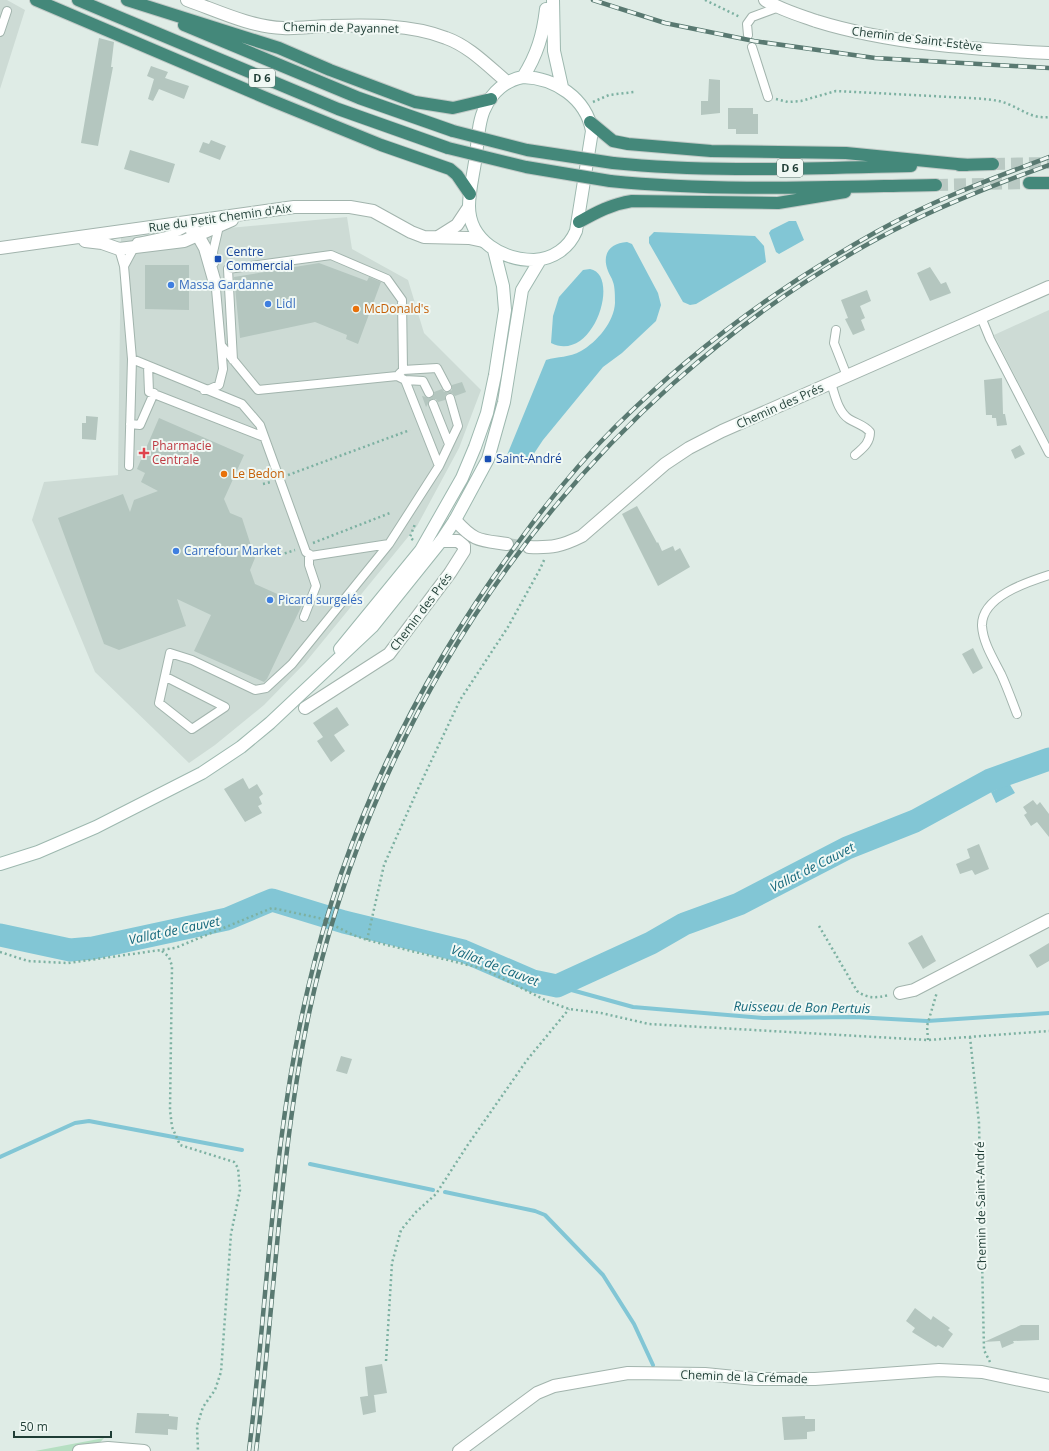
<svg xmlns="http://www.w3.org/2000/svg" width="1049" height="1451" font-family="'Open Sans',sans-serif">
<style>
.built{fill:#cddbd5}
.green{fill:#b6dfc2}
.water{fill:#82c6d5}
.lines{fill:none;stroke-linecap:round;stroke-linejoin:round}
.stream{stroke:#82c6d5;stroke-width:4}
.river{stroke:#82c6d5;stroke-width:23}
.building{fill:#b4c6bf}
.minor-tunnel{stroke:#b9c9c3;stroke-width:12;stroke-dasharray:12 6;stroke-linecap:butt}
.trunk-tunnel{stroke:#b9c9c3;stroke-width:12;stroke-dasharray:12 6;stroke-linecap:butt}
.service-casing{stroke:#a2b4ad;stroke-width:10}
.minor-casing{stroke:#a2b4ad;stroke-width:14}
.tertiary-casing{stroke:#a2b4ad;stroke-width:14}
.secondary-casing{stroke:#9db8af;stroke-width:14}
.trunk-casing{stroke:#c0c9c6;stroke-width:14}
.path{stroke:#7db1a2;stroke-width:2.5;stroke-dasharray:2 3;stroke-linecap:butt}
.service{stroke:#fff;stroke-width:8}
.minor{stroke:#fff;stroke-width:12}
.tertiary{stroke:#fff;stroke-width:12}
.secondary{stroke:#fff;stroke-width:12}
.trunk{stroke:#44887a;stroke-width:12}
.rail-casing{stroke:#597971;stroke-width:4.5}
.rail{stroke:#f0f8f4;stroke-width:3;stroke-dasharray:9;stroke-linecap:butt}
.trunk-bridge-casing{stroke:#c0c9c6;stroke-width:14;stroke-linecap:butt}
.trunk-bridge{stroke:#44887a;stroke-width:12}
.transit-dot{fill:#1a4fb4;stroke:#f0f8f4;stroke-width:1.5}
.shop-dot{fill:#3f7fe0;stroke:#f0f8f4;stroke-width:1.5}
.food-dot{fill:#e8710a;stroke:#f0f8f4;stroke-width:1.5}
.health-dot{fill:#e0444e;stroke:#f0f8f4;stroke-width:1.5}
.labels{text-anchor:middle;stroke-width:4;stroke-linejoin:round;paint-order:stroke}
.shield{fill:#f0f8f4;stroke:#5e756e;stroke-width:1}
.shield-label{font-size:11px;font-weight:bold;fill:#1f3d35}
.street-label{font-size:12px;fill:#1f3d35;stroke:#f0f8f4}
.transit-label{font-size:12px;fill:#164399;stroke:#f0f8f4;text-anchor:start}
.shop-label{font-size:12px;fill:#366cbe;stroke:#f0f8f4;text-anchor:start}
.food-label{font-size:12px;fill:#c56008;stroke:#f0f8f4;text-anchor:start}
.health-label{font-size:12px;fill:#be3a42;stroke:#f0f8f4;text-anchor:start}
.water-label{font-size:13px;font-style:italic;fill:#15687c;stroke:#f0f8f4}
</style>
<rect width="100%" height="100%" fill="#dfece6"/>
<!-- built -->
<path class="built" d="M 0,0 L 7,0 L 25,10 L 0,89 Z
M 347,217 L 352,249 L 408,280 L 424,333 L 481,390 L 459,448 L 417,526 L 305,663 L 264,705 L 215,745 L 189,763 L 95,672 L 32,520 L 44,482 L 118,475 L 121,238 Z
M 1049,310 L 1049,442 L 994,335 Z"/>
<!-- green -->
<path class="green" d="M 104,1438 L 92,1451 L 35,1451 Z"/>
<!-- water -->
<path class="water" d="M 789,221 L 796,221 L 804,240 L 779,254 L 776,252 L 769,233 L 771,230 Z
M 654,232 L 755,236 L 764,246 L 766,262 L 696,304 L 690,305 L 683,302 L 649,243 L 649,237 Z
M 627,242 L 632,244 L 658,293 L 661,305 L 656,321 L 622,353 L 603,367 L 543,440 L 533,455 L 529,458 L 523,457 L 518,462 L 506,463 L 505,460 L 546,360 C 558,356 569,358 581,351 C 597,342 614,322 615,303 C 615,297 615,287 613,282 C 612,278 609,274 608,271 C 601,253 611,243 627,242 Z
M 590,269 C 621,274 594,364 551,343 L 553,316 L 559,297 L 583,270 Z
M 1009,783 L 1015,793 L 996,803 L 991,792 Z"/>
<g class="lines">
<!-- stream -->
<path class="stream" d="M 557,986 L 633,1007 L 763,1018 L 855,1017 L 927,1021 L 1049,1013
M 0,1157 L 75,1123 L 89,1121 L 242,1150
M 310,1164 L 433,1190
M 445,1192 L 535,1211 L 545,1215 L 603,1275 L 634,1324 L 653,1365"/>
<!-- river -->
<path class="river" d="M 0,935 L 70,950 L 93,948 L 227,919 L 272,900 L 344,922 L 463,951 L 533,981 L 557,986 L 651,943 L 684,924 L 739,904 L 847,848 L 915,821 L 990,780 L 1049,759"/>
</g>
<!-- building -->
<path class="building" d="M 99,38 L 114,42 L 111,67 L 113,67 L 98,146 L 81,143 Z
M 151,66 L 168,72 L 165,78 L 189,86 L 184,99 L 159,89 L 153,101 L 148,99 L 154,79 L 147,76 Z
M 709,79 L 720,80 L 720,113 L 701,115 L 701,101 L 708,101 Z
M 728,108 L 753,108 L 753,114 L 758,114 L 758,134 L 736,134 L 736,129 L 728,129 Z
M 211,140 L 226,146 L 220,160 L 199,152 L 203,142 L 209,144 Z
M 130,150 L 175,164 L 169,183 L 124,169 Z
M 319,263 L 367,281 L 369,277 L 381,282 L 358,344 L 346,339 L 347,335 L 315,322 L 240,338 L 234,277 Z
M 145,265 L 189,265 L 189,310 L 145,309 Z
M 930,267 L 941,284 L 946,282 L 951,293 L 930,301 L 917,273 Z
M 867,290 L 871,301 L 860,306 L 865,318 L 861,320 L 865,330 L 853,335 L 845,319 L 848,318 L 841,300 Z
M 1002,378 L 1003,414 L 1005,414 L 1007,425 L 997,426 L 996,418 L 992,418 L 992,415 L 986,415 L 984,380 Z
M 462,382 L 466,392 L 455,396 L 452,393 L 448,393 L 445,396 L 445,400 L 438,402 L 436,399 L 431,399 L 426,407 L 422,396 L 431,398 L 434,392 L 442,389 L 444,392 L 449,392 L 452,390 L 452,385 Z
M 86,416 L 98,417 L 96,440 L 82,439 L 82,423 L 86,423 Z
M 159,418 L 244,455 L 224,499 L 230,513 L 242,518 L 255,558 L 250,570 L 255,584 L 302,605 L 267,679 L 264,682 L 194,651 L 211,615 L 177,599 L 186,626 L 119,650 L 104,644 L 58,518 L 123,494 L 130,512 L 134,500 L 158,491 L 141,482 L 145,473 L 137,469 Z
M 1020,445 L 1025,454 L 1015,459 L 1011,450 Z
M 637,506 L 657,543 L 658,542 L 662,551 L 673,546 L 675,551 L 680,548 L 690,567 L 658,586 L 622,514 Z
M 973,648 L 983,668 L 973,674 L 962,654 Z
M 337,707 L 349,725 L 334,735 L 345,751 L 331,762 L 317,741 L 323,737 L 313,723 Z
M 243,778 L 249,789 L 257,784 L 263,794 L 259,797 L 262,804 L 258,806 L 262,813 L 245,822 L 224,789 Z
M 1033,800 L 1037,805 L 1040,802 L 1049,814 L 1049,837 L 1037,822 L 1031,826 L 1024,815 L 1027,813 L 1023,807 Z
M 979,844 L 989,869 L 975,875 L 972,870 L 960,874 L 956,864 L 970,858 L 967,849 Z
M 922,935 L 936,961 L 923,969 L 908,943 Z
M 1049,943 L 1049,961 L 1037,968 L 1029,955 Z
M 341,1056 L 352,1059 L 347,1074 L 336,1071 Z
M 915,1308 L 931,1320 L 933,1316 L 950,1328 L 948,1330 L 953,1334 L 943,1348 L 938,1345 L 936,1347 L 912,1332 L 915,1328 L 906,1321 Z
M 1021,1325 L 1039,1325 L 1039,1340 L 1013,1341 L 1014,1343 L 1002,1348 L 1000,1341 L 984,1342 Z
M 382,1364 L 387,1393 L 368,1396 L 365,1367 Z
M 374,1395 L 376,1412 L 363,1415 L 360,1397 Z
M 137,1413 L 169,1414 L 169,1416 L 178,1417 L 177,1430 L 168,1429 L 168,1435 L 135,1433 Z
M 805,1416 L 805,1419 L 815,1419 L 815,1431 L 807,1432 L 807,1439 L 784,1440 L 782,1417 Z"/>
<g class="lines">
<!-- minor-tunnel -->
<path class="minor-tunnel" d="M 507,544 L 529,547"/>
<!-- trunk-tunnel -->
<path class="trunk-tunnel" d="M 993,164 L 1049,163
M 936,185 L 1029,183"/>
<defs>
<path id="service" d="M 0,32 L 7,11
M 748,35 L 747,24 L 752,17 L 779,7
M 752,47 L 768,97
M 119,249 L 124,266 L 132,359 L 242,404 L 260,425 L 306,552 L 311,556 L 389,544 L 439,466 L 405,380 L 397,376 L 258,390 L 221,345 L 215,278
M 214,263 L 213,252 L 219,226
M 124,266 L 137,242 C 157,238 179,236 194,221
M 981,317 L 990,339 L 1049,453
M 836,330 L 834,343 L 847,376
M 233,360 L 228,269 L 331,255 L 387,279 L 402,300 L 403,370
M 148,366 L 149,392 L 264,437
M 399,374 L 403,370 L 437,368 L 447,387
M 405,380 L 423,381 L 429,393
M 831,383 C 835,395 838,412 849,419 C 857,424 864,425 870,432 C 870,443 863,448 855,455
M 204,390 L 210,389 L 219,385 L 223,369 L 221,345
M 433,404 L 449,444
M 130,424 L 140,425 L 154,393
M 129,466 L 132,359
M 439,466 L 458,426 L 450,398
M 304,617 L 316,586 L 309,565 L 309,554
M 166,677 L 225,707 L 192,729 L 159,703 L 170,653 L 192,660 L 255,690 L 266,688 L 292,664 L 389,544
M 1017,714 C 1012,701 1007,687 1001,674 C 994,660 983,643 982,626 C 981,597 1027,582 1049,575"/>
<path id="minor" d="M 765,0 C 781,10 799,15 816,21 C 890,44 972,49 1049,53
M 192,231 L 196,232 L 205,248 L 215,283
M 438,237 L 457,225 L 469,207
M 85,241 L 102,243 L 119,249 L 184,241 L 232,220
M 0,248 L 294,207 L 350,207 L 373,211 L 411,232 L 424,237 L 469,238 L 483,241
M 455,520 C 475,542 479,540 507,544
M 529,547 C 552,548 562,546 582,536 L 665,464 L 689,448 L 722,431 L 1049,287
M 305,708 L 389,654 L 450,573 L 464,551 L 464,546 L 458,541 L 441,541
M 900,993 L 914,990 L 1049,920
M 79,1451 L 108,1448 L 144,1451
M 459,1451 L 537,1393 L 554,1386 L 628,1373 L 705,1374 L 755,1379 L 815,1379 L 939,1370 L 982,1372 L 1049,1386"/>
<path id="tertiary" d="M 187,0 C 218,11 251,27 283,28 C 299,29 315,26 331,26 C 368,25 411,24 446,38 C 469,46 488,66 507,82"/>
<path id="secondary" d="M 553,0 L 554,51 L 562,87
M 523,77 C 555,78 586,98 592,131 L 576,231 C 569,248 553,259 534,260 C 503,260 469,241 469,206 C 469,190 474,172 476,155 C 478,141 478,121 485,108 C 492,92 506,80 523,77 Z
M 523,77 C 537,55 543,35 546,9
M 340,649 L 421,550 L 462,478 L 475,447 L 487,413 L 495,375 L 505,310 L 503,286 L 494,250
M 0,864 L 38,852 L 96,827 L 202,773 L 241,747 L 270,723 L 372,627 L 441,541 L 455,520 L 488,459 L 504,402 L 522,290 L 540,260"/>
<path id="trunk" d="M 36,0 L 273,101 L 381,145 L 450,169 L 457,175 L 470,194
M 78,0 L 338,109 L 448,148
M 127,0 L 279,48 L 330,70 L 415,102 L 453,108 L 491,99
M 184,25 L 359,98 L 453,131
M 590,122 L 613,141 L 628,144 L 711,151 L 846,153 L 967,165
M 613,163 C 712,173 811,168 911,166
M 959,165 L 993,164
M 610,181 C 718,192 827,187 936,185
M 1029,183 L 1049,183
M 579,222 C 597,212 612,204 632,201 L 778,203 L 845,192"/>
</defs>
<!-- service casing -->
<use href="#service" class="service-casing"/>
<!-- minor casing -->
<use href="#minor" class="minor-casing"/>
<!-- tertiary casing -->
<use href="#tertiary" class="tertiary-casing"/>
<!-- secondary casing -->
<use href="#secondary" class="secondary-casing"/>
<!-- trunk casing -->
<use href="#trunk" class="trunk-casing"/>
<!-- path -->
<path class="path" d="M 705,0 L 740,17
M 776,99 L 788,102 L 801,101 L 836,91 L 970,98 C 983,99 996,99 1008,104 C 1023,110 1032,119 1049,117
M 593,102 L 609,95 L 634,92
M 288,475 L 410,430
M 263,484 L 271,482
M 413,540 L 410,537 L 415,524
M 313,543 L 390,513
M 280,555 L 295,550
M 819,926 L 857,991 C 868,999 876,998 889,995
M 367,940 L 384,865 L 418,789 L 460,700 L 508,627 L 540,569 L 545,558
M 162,951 L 169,957 L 172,966 L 170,1110 L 172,1127 L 180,1145 L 234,1162 L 238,1168 L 240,1190 L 231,1234 L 221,1372 L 215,1390 L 203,1407 L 197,1426 L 198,1451
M 0,952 L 28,961 L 68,963 L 175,948 L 272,908 L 319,918 L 353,935 L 367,940 L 484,969 L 547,1001 L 569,1009 L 601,1013 L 649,1024 L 928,1040 L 1049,1031
M 970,1037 L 979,1123 L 984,1350 L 990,1362
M 928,1040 L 927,1026 L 937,992
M 386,1361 L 392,1263 L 401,1230 L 416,1212 L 436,1194 L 467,1146 L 527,1060 L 569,1009"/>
<!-- service -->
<use href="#service" class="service"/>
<!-- minor -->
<use href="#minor" class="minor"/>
<!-- tertiary -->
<use href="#tertiary" class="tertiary"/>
<!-- secondary -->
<use href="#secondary" class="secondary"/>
<!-- trunk -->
<use href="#trunk" class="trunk"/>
<defs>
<path id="rail" d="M 593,0 L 665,23 L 754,41 L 875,58 L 1049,68
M 249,1451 C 268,1297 272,1140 308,988 C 346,825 420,674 520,540 C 549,500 580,462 615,427 C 692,350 781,285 876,232 C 931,201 991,179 1049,157
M 256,1451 C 274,1310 279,1162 307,1023 C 374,696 583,400 877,239 C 932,209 990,186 1049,165"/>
</defs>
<!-- rail casing -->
<use href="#rail" class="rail-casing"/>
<!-- rail -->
<use href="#rail" class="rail"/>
<defs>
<path id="trunk-bridge" d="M 453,131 L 527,150 L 613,163
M 448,148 L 526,167 L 610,181"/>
</defs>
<!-- trunk-bridge casing -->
<use href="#trunk-bridge" class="trunk-bridge-casing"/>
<!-- trunk-bridge -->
<use href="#trunk-bridge" class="trunk-bridge"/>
</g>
<!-- markers -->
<g class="transit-dot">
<rect x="214" y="255" width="8" height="8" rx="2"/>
<rect x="484" y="455" width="8" height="8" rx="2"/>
</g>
<g class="shop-dot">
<circle cx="171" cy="285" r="4"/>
<circle cx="268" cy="304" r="4"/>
<circle cx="176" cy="551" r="4"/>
<circle cx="270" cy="600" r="4"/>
</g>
<g class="food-dot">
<circle cx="356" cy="309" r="4"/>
<circle cx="224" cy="474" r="4"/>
</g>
<path class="health-dot" d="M142 447h4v4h4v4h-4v4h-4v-4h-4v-4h4z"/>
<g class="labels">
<!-- shield labels -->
<g class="shield">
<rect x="249" y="69" width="26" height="18" rx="3"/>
<rect x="777" y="159" width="26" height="18" rx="3"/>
</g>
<g class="shield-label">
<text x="262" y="82">D 6</text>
<text x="790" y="172">D 6</text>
</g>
<!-- street labels -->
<g class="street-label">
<text transform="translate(341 28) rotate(1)" y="4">Chemin de Payannet</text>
<text transform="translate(917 39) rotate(7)" y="4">Chemin de Saint-Estève</text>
<text transform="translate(220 218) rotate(-8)" y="4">Rue du Petit Chemin d'Aix</text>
<text transform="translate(780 406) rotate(-24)" y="4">Chemin des Prés</text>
<text transform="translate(421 612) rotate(-53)" y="4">Chemin des Prés</text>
<text transform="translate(981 1206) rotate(-91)" y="4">Chemin de Saint-André</text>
<text transform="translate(744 1377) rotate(2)" y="4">Chemin de la Crémade</text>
</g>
<!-- transit labels -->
<g class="transit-label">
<text x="226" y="256">Centre<tspan x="226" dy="14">Commercial</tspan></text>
<text x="496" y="463">Saint-André</text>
</g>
<!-- shop labels -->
<g class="shop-label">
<text x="179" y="289">Massa Gardanne</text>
<text x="276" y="308">Lidl</text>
<text x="184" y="555">Carrefour Market</text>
<text x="278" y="604">Picard surgelés</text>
</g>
<!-- food labels -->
<g class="food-label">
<text x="364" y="313">McDonald's</text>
<text x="232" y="478">Le Bedon</text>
</g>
<!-- health labels -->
<g class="health-label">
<text x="152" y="450">Pharmacie<tspan x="152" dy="14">Centrale</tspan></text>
</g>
<!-- water labels -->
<g class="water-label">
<text transform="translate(812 867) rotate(-27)" y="5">Vallat de Cauvet</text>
<text transform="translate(174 930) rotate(-12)" y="5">Vallat de Cauvet</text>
<text transform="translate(495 965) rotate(21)" y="5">Vallat de Cauvet</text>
<text transform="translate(802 1007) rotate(1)" y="5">Ruisseau de Bon Pertuis</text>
</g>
</g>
<!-- scale -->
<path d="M14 1431v6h97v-6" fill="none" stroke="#1f3d35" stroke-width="2"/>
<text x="20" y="1431" font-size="12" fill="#1f3d35" stroke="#f0f8f4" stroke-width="3" paint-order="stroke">50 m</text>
</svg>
